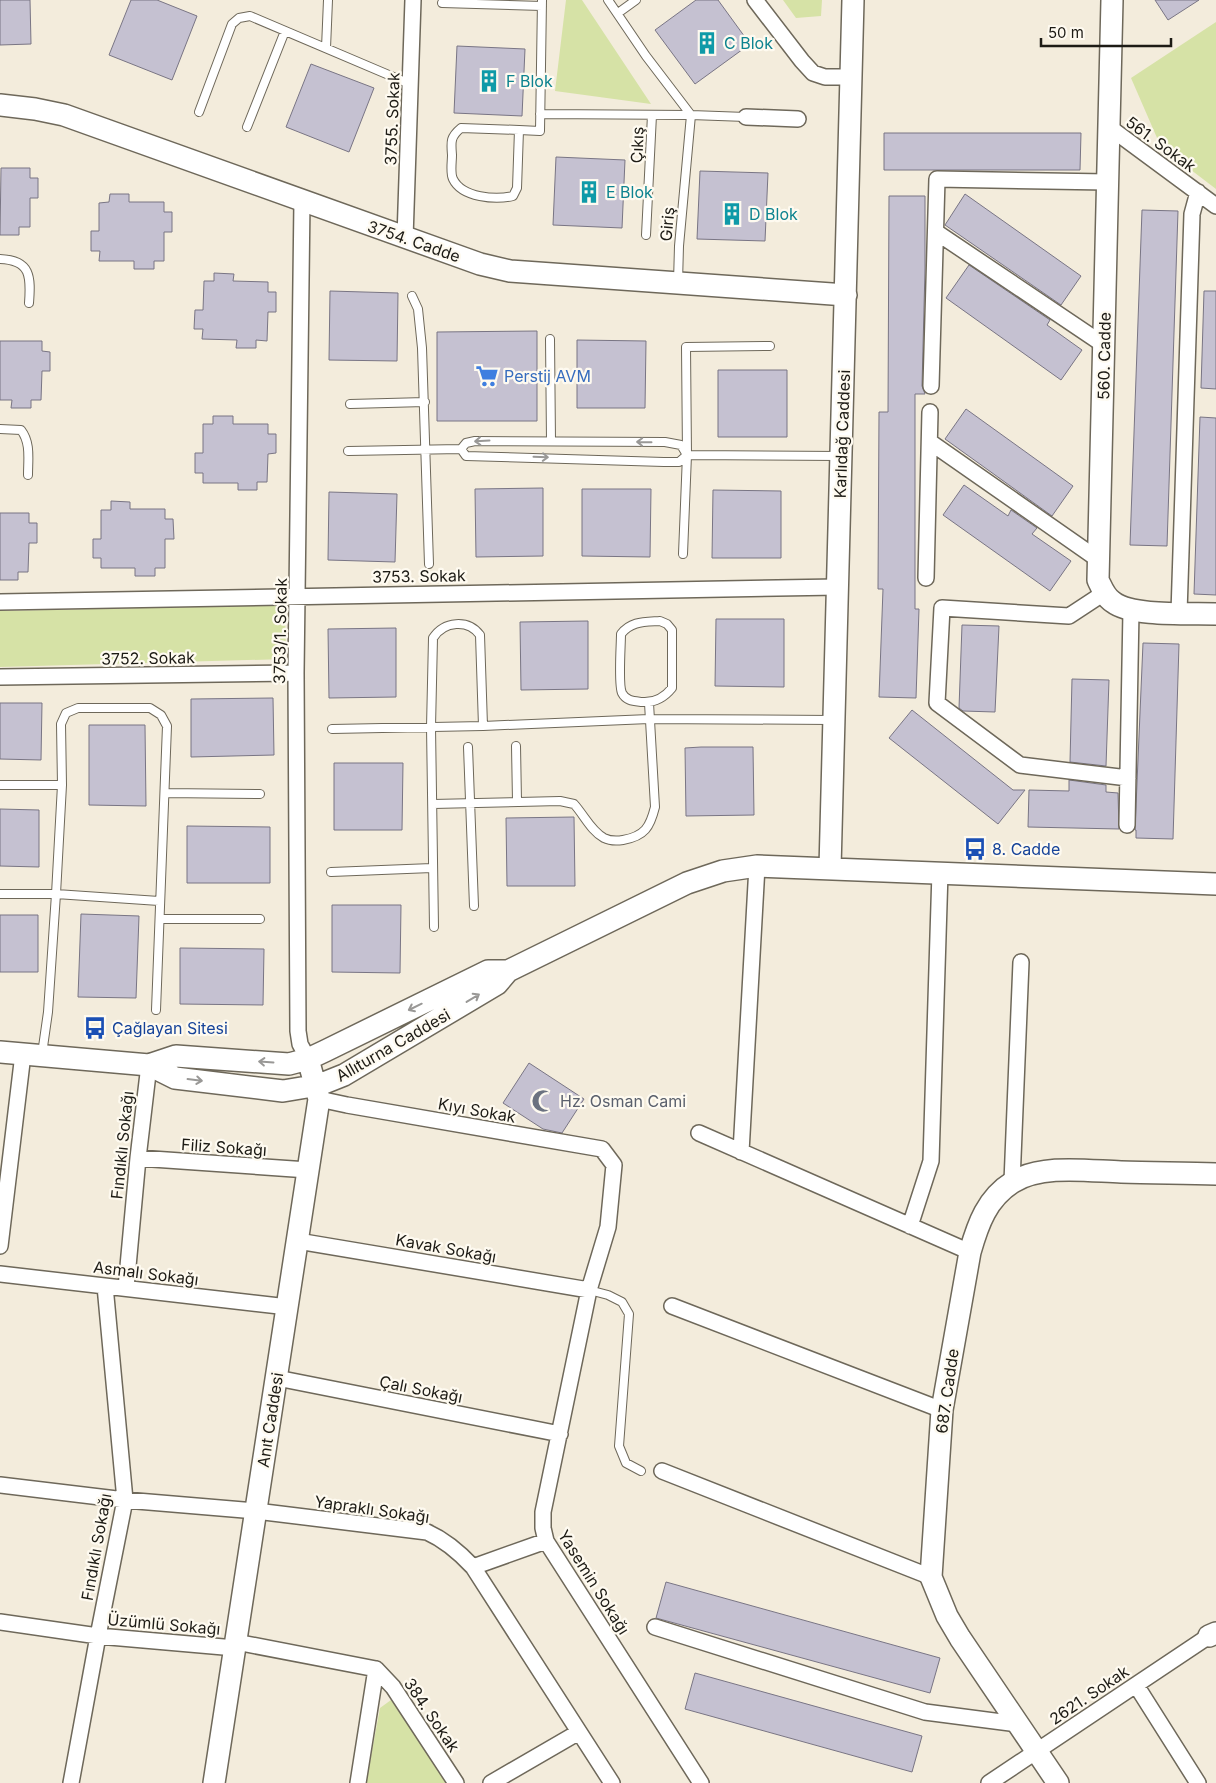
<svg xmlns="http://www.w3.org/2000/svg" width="1216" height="1783" font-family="Inter,sans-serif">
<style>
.green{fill:#d6e2a6}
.building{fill:#c5c1d1;stroke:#797584}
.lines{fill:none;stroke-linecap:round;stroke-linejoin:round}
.lane-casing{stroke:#6e685a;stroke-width:10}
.street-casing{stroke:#6e685a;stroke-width:18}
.secondary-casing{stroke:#6e685a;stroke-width:24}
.lane{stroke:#fff;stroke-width:8}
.street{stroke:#fff;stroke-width:15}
.secondary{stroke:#fff;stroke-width:21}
.oneway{stroke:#999896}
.labels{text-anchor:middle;stroke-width:4.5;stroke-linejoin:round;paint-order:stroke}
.culture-label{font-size:16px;fill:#0d838f;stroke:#fefaf0;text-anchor:start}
.street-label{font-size:16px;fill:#1d1b15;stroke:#fefaf0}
.shop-label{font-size:16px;fill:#366cbe;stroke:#fefaf0;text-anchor:start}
.transit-label{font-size:16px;fill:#164399;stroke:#fefaf0;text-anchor:start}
.worship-label{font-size:16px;fill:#5b616d;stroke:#fefaf0;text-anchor:start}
</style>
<rect width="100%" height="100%" fill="#f3ecdc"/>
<!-- green -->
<path class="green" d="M 566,0 L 582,0 L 651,104 L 555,91 Z
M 783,0 L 822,0 L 821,16 L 796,18 Z
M 1216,22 L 1216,189 L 1161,147 L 1131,78 Z
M 285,605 L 286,659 L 0,667 L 0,611 Z
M 391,1700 L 447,1783 L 366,1783 L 380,1708 Z"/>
<!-- building -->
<path class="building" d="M 0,0 L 30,0 L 31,44 L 0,45 Z
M 131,0 L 157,0 L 197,16 L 172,80 L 109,55 Z
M 696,0 L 718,0 L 750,44 L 695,84 L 655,30 Z
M 1155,0 L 1199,0 L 1168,20 Z
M 457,46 L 525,49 L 522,116 L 454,113 Z
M 311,64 L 374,88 L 349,152 L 286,127 Z
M 884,133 L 1081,133 L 1080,170 L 884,170 Z
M 556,157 L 625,160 L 622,228 L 553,225 Z
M 1,168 L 30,168 L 30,178 L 38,178 L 38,198 L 30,198 L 30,227 L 19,227 L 19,235 L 0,235 Z
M 700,171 L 768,173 L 765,241 L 697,239 Z
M 110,194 L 129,194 L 129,202 L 164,202 L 164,212 L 172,212 L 172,232 L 164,232 L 164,261 L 154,261 L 154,269 L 134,269 L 134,261 L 99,261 L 100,251 L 91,251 L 91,231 L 99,231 L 99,203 L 109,202 Z
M 965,194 L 1081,276 L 1061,305 L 945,225 Z
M 889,196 L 925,196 L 925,269 L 922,386 L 925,394 L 915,394 L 915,609 L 919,609 L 916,698 L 879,697 L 883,589 L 878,589 L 879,412 L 888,412 Z
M 1142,210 L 1178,211 L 1167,546 L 1130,545 Z
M 969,265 L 1050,320 L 1047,325 L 1082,350 L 1061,380 L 946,298 Z
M 214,273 L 234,274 L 233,281 L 268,282 L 268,292 L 276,292 L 276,312 L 268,312 L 267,341 L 256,340 L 256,348 L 236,348 L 237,340 L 202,339 L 203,329 L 194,329 L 195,310 L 203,310 L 204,281 L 214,281 Z
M 330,291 L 398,293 L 397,361 L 329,360 Z
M 1204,291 L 1216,291 L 1216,389 L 1201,388 Z
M 537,331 L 537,421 L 437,421 L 437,332 Z
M 577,340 L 646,341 L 645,408 L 577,408 Z
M 0,341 L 42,341 L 42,351 L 50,352 L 50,371 L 42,371 L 41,400 L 31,400 L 31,408 L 11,408 L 12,400 L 0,400 Z
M 718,370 L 787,370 L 787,437 L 718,437 Z
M 966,409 L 1073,486 L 1052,516 L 945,439 Z
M 213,416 L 233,416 L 233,424 L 268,424 L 268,434 L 276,434 L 276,453 L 268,454 L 267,482 L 257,482 L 257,490 L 238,490 L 238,483 L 203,483 L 203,473 L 195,473 L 195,453 L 203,453 L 203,424 L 213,424 Z
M 1200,417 L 1216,418 L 1216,595 L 1194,594 Z
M 964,485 L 1008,516 L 1011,510 L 1037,528 L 1032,534 L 1071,561 L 1050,591 L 943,515 Z
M 543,488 L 543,556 L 476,557 L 475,489 Z
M 582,489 L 651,489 L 650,557 L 582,556 Z
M 713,490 L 781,491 L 781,558 L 712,558 Z
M 329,492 L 397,494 L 395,562 L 328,560 Z
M 111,501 L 130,502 L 130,509 L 165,509 L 165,519 L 173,519 L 174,539 L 165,539 L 165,568 L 155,568 L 155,576 L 135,576 L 135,568 L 101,568 L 101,558 L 93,558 L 93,539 L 101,539 L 101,510 L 111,510 Z
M 0,513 L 29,513 L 29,523 L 37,523 L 37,543 L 29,543 L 28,572 L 18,572 L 18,580 L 0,580 Z
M 716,619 L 784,619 L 784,687 L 715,686 Z
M 588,621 L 588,689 L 521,690 L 520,622 Z
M 962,625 L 999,626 L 995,712 L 963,711 L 959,708 Z
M 396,628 L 396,697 L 329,698 L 328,629 Z
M 1143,643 L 1179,644 L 1173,839 L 1136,838 L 1136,830 L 1135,830 Z
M 1072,679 L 1109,680 L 1106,766 L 1070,762 Z
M 273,698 L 274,755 L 191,757 L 191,699 Z
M 0,703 L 42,703 L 41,760 L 0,759 Z
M 912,710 L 1013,790 L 1025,790 L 998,824 L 889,738 Z
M 89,725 L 145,725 L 146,806 L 89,805 Z
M 701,747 L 753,747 L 754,815 L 686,816 L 685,748 Z
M 334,763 L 403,763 L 402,830 L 334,830 Z
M 1069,780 L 1106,785 L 1106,792 L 1118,793 L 1119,829 L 1028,827 L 1029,790 L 1069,791 Z
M 0,809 L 39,810 L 39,867 L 0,866 Z
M 574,817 L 575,886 L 507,886 L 506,818 Z
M 187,826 L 270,827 L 270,883 L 187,883 Z
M 332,905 L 401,905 L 400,973 L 332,972 Z
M 81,914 L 139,916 L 136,998 L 78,997 Z
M 0,915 L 38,915 L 38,972 L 0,972 Z
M 180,948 L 264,949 L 263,1005 L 180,1004 Z
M 529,1063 L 584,1099 L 562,1133 L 543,1129 L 503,1103 Z
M 666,1582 L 940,1658 L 930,1693 L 656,1618 Z
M 695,1673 L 922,1736 L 912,1772 L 685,1709 Z"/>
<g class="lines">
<defs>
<path id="lane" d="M 608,0 L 646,56 L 691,115 L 746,117
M 442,3 L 542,6
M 618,13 L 636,0
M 326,48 L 328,0
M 199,112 L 232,24 L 239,18 L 250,16 L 410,84
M 540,114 L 691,115 L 679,246 L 678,282
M 247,127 L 285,31
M 519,130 L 461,128 C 450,137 451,142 452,155 C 452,162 450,173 453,179 C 462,198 496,200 513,196 L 517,188 L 519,130 L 540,131 L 542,0
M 646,235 L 652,115
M 0,259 C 31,260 31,277 29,303
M 412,296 L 418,309 L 422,348 L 429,564
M 550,339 L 551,441
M 350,404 L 425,402
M 0,429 L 21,430 C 31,443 28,459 28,475
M 461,449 L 466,456 L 664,462 L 679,462 L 687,455 L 840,456
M 348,451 L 461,449 L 466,443 L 475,441 L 665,442 L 681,445 L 687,455
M 683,554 L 687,455 L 686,347 L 770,346
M 660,621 L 667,624 L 672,630 L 672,688 C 664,698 655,703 642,702 C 634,701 626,701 622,693 C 618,685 621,645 621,634 C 631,621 644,622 660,621 Z
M 332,729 L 483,726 L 649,719 L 833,720
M 516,746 L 517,801
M 468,747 L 474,906
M 0,785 L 62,785
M 165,793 L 260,794
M 433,804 L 560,801 L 574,804 C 584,815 591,831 604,838 C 610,841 617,841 623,840 C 645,836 650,827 655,807 L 649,703
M 331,872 L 432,868
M 0,894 L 56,894 L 159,901
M 160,919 L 260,919
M 434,927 L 431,727 L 433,638 C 444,621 468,619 480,635 L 483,726
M 42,1054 L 48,1012 L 56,894 L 62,785 L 61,724 L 66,713 L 78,708 L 150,708 L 161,715 L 167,726 L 156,1010
M 589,1290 L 608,1295 L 622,1302 L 629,1314 L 619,1446 L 626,1463 L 641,1471"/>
<path id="street" d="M 755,0 L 802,61 L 813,73 L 825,77 L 852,77
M 746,117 L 798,119
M 1109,127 L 1216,206
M 302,201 L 296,673 L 298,1031 L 300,1044 L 308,1059
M 936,232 L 1104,345
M 405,238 L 413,0
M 931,386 L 937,179 L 1107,182
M 930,442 L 1099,560
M 926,578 L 930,412
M 1104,593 L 1069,616 L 942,608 L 937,703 L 1020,765 L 1128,778
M 0,602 L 838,587
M 1179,613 L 1192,214 L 1198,192
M 0,677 L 296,673
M 1127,825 L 1131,611
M 319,1099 L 347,1105 L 602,1149 L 614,1165 L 608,1227 L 589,1290 L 543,1512 L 543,1528 L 546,1541 L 701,1783
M 699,1133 L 970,1252
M 741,1152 L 757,866
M 138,1158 L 308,1170
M 1012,1182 L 1021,962
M 910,1226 L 931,1161 L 940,872
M 298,1241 L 589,1290
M 0,1246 L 23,1054
M 0,1274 L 288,1307
M 126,1288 L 138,1158 L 149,1065
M 672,1306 L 942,1410
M 277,1378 L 560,1434
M 662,1471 L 931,1577
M 0,1485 L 125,1500 L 256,1511 L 427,1532 C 445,1540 459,1552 473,1567 L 612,1783
M 473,1567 L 546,1541
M 0,1622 L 98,1636 L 235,1648
M 655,1627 L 925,1712 L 1018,1724
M 236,1642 L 376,1669
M 376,1669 L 393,1687 L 456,1783
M 1136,1685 L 1198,1783
M 71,1783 L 98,1636 L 125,1500 L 105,1286
M 358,1783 L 376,1669
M 491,1783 L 579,1732
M 989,1783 L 1209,1636"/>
<path id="secondary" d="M 1112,0 L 1098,580 C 1102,588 1105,597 1113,602 C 1132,617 1190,613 1216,614
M 0,105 L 35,109 L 64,115 L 480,264 L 510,271 L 846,295
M 830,868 L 853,0
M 0,1052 L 149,1065 L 175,1078 L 283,1091 L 319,1085 L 344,1075 L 497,984 L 508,971 L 687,883 L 723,871 L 757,866 L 1216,884
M 149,1065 L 176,1056 L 289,1064 L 308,1059 L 325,1051 L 488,971 L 508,971
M 1209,1636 L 1216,1633
M 214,1783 L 319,1099 L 308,1059
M 1058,1783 L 960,1638 L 947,1616 L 931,1577 L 942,1410 L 970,1252 C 978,1224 987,1198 1013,1182 C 1042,1164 1088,1171 1121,1172 C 1153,1173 1184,1173 1216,1174"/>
</defs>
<!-- lane casing -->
<use href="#lane" class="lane-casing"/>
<!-- street casing -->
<use href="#street" class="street-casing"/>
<!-- secondary casing -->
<use href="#secondary" class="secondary-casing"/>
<!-- lane -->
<use href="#lane" class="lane"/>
<!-- street -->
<use href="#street" class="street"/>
<!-- secondary -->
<use href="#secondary" class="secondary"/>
</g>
<!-- one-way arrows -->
<defs><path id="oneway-shaft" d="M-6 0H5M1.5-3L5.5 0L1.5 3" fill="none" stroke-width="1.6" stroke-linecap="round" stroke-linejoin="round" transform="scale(1.25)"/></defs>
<g class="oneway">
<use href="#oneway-shaft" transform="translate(482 441) rotate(177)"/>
<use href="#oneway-shaft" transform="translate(644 442) rotate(-179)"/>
<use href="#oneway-shaft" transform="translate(541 457) rotate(2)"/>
<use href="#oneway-shaft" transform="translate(473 998) rotate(-31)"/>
<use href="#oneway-shaft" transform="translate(415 1007) rotate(154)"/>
<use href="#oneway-shaft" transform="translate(266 1062) rotate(-176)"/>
<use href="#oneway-shaft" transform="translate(195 1080) rotate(7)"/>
</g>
<!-- icons -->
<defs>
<symbol id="building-bare" viewBox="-9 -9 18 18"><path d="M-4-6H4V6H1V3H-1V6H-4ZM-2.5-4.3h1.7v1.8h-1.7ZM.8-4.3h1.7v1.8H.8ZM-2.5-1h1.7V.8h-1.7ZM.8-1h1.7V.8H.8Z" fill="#0f9aa8" stroke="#fefaf0" stroke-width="2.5" paint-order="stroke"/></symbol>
<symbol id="supermarket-bare" viewBox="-9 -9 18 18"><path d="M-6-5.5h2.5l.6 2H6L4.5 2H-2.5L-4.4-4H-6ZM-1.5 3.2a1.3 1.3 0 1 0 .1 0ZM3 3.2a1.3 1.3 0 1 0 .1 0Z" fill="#3f7fe0" stroke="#fefaf0" stroke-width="2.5" paint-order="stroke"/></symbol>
<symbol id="bus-bare" viewBox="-9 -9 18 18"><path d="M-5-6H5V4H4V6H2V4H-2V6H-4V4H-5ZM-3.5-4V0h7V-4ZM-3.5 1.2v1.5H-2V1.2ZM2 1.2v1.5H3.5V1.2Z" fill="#1a4fb4" stroke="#fefaf0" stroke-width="2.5" paint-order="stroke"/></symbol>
<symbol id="mosque-bare" viewBox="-9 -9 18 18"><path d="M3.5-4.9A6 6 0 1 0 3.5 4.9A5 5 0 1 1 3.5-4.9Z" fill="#6b7280" stroke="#fefaf0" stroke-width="2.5" paint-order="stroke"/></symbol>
</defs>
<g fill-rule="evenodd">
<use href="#building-bare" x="691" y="27" width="32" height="32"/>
<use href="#building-bare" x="473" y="65" width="32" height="32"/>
<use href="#building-bare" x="573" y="176" width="32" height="32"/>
<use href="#building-bare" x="716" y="198" width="32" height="32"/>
<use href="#supermarket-bare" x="471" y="360" width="32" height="32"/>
<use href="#bus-bare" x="959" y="833" width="32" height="32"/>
<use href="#bus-bare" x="79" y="1012" width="32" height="32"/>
<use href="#mosque-bare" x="527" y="1085" width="32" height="32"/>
</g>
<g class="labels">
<!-- culture labels -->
<g class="culture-label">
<text x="724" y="49">C Blok</text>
<text x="506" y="87">F Blok</text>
<text x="606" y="198">E Blok</text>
<text x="749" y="220">D Blok</text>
</g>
<!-- street labels -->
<g class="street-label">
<text transform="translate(392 119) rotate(-88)" y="6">3755. Sokak</text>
<text transform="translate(1161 144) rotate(36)" y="6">561. Sokak</text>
<text transform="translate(637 145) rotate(-88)" y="6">Çıkış</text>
<text transform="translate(667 224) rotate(-85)" y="6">Giriş</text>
<text transform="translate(414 241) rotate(19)" y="6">3754. Cadde</text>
<text transform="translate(1104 356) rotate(-89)" y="6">560. Cadde</text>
<text transform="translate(842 434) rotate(-88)" y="6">Karlıdağ Caddesi</text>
<text transform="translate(419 576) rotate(-1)" y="6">3753. Sokak</text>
<text transform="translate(280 631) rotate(-89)" y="6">3753/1. Sokak</text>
<text transform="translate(148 658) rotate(-1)" y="6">3752. Sokak</text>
<text transform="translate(393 1045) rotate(-30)" y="6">Allıturna Caddesi</text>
<text transform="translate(477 1110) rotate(10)" y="6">Kıyı Sokak</text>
<text transform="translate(122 1145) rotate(-84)" y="6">Fındıklı Sokağı</text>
<text transform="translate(224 1147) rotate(4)" y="6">Filiz Sokağı</text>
<text transform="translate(446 1248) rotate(10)" y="6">Kavak Sokağı</text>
<text transform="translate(146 1273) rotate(7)" y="6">Asmalı Sokağı</text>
<text transform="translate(421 1389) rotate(11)" y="6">Çalı Sokağı</text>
<text transform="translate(947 1391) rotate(-82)" y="6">687. Cadde</text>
<text transform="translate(270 1420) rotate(-81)" y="6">Anıt Caddesi</text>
<text transform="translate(372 1509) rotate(8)" y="6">Yapraklı Sokağı</text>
<text transform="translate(96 1547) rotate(-80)" y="6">Fındıklı Sokağı</text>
<text transform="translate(594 1582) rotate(58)" y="6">Yasemin Sokağı</text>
<text transform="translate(164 1624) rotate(5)" y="6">Üzümlü Sokağı</text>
<text transform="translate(1089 1695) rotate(-34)" y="6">2621. Sokak</text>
<text transform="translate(432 1715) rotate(56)" y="6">384. Sokak</text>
</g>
<!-- shop labels -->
<g class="shop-label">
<text x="504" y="382">Perstij AVM</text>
</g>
<!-- transit labels -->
<g class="transit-label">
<text x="992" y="855">8. Cadde</text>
<text x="112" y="1034">Çağlayan Sitesi</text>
</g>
<!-- worship labels -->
<g class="worship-label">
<text x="560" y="1107">Hz. Osman Cami</text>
</g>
</g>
<!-- scale -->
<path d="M1041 38v8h130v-8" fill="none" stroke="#1d1b15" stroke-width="2.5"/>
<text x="1048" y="38" font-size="15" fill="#1d1b15" stroke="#fefaf0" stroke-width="4" paint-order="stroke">50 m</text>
</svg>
